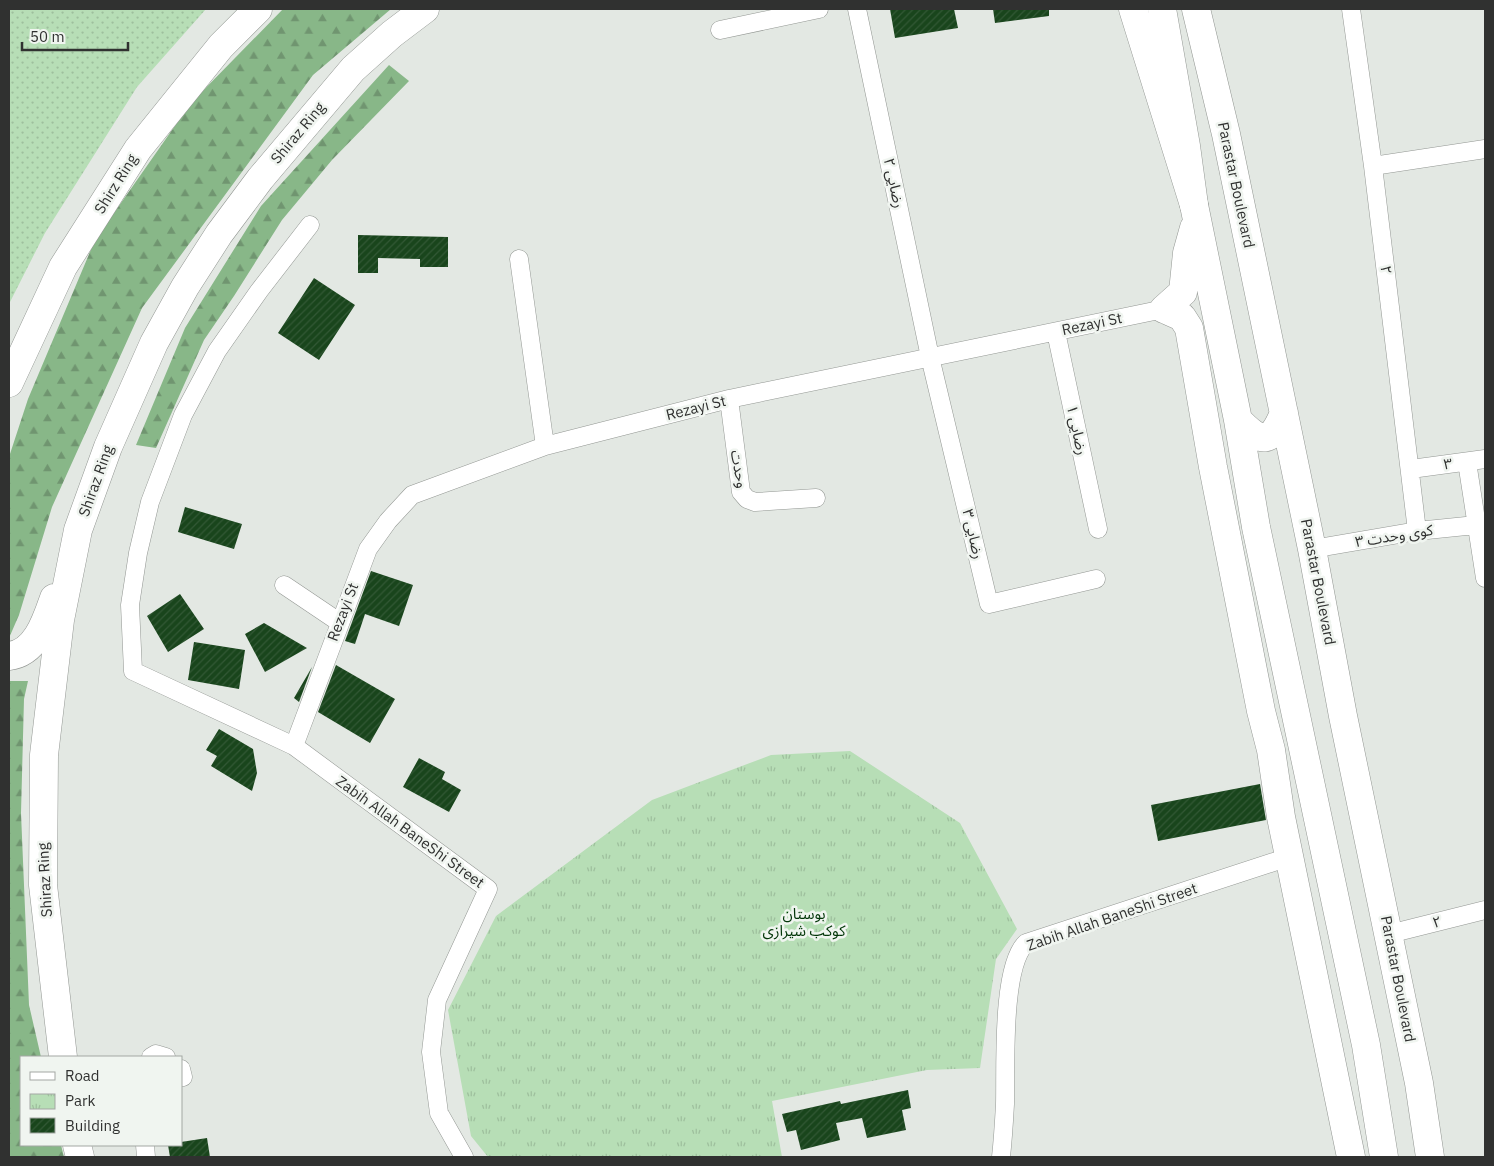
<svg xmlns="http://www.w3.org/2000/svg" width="1494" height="1166" font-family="'IBM Plex Sans','Noto Sans Arabic',sans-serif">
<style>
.grass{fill:url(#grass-dots)}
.forest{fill:url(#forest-firs)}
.park{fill:url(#park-tufts)}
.building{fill:url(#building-hatch)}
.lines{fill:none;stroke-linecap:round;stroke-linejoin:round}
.street-casing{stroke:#939793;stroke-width:19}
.primary-casing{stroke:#939793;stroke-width:29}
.highway-casing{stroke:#939793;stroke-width:29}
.street{stroke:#fff;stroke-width:18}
.primary{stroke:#fff;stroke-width:28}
.highway{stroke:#fff;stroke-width:28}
.labels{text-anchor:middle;stroke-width:5;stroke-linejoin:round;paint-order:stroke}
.street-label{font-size:15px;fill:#303130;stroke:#f0f5f0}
.park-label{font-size:15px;fill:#023608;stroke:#f0f5f0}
</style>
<defs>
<pattern id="grass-dots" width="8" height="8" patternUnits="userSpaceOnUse" patternTransform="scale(1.25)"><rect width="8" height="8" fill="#b7deb6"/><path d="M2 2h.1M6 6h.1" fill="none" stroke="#9ebf9d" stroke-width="1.8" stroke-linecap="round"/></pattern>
<pattern id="forest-firs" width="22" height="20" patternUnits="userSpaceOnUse" patternTransform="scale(1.25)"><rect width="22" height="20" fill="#88b788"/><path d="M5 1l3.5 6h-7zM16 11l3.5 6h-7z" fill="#709570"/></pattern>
<pattern id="park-tufts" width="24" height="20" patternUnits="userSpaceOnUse" patternTransform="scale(1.25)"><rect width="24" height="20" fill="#b7deb6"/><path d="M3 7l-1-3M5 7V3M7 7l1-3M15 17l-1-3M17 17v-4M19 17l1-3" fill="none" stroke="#9ebf9d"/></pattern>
<pattern id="building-hatch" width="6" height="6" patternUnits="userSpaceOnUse" patternTransform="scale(1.25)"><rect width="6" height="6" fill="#19451c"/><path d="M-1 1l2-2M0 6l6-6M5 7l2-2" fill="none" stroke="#325835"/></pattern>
</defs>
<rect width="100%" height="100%" fill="#e3e8e3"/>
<!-- grass -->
<path class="grass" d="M 9,9 L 206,9 L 137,87 L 45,233 L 9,304 Z"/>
<!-- forest -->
<path class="forest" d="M 283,9 L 391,9 L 313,75 L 142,308 L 52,507 L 19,615 L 9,638 L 9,457 L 28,399 L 95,240 L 191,103 Z
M 389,65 L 409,81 L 332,160 L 282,220 L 234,296 L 204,340 L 156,448 L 136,445 L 185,328 L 261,206 Z
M 9,681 L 28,681 L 24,699 L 21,813 L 29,1005 L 41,1057 L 21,1057 L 21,1145 L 61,1145 L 64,1157 L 9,1157 Z"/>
<!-- park -->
<path class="park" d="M 850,751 L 960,823 L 1017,929 L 996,959 L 980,1068 L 927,1070 L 772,1101 L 782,1157 L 488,1157 L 471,1136 L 448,1010 L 496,916 L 652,800 L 771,755 Z"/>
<!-- building -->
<path class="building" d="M 890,9 L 954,9 L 958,28 L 895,38 Z
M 993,9 L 1049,9 L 1049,16 L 995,23 Z
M 358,235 L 448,237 L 448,267 L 420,267 L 420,259 L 378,258 L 378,273 L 358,273 Z
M 314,278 L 355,305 L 319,360 L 278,333 Z
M 185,507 L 242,524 L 234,549 L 178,532 Z
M 371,571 L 413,585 L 399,626 L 365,614 L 355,644 L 345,641 Z
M 180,594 L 204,629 L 168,652 L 147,616 Z
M 264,623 L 307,648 L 265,672 L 245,634 Z
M 194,642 L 245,650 L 239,689 L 188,680 Z
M 336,665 L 395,699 L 370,743 L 318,712 Z
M 312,667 L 299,702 L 294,698 Z
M 219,729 L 253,749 L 257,773 L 252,791 L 211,766 L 217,756 L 206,750 Z
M 419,758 L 445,772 L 442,779 L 461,790 L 449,812 L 403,787 Z
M 1260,784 L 1266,820 L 1158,841 L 1151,805 Z
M 908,1090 L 911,1108 L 902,1110 L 906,1130 L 867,1138 L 862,1118 L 836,1123 L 840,1140 L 801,1150 L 796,1130 L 787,1132 L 782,1114 L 840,1101 L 841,1104 Z
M 207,1138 L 210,1157 L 170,1157 L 168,1145 L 181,1145 L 181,1142 Z"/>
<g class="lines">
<defs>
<path id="street" d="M 857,9 L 930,357 L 989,604 L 1096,579
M 1351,9 L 1373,166 L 1417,531
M 720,30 L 819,9
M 1373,166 L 1485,149
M 310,225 L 259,291 L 217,351 L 183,415 L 150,502 L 138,553 L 130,605 L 133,671 L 294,746 L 488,889 L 437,1000 L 431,1052 L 439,1113 L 464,1157
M 519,259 L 545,446
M 1056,332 L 1098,529
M 729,399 L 741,492 L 747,499 L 755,502 L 816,498
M 1467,462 L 1485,578
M 1411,469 L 1485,459
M 1312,549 L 1417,531 L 1476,525
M 284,585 L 339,622
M 294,746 L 368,549 L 388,521 L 412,495 L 545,446 L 729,399 L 1164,309
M 1389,934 L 1485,910
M 151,1057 L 156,1054 L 166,1057
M 181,1069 L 183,1077
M 145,1145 L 146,1157
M 1001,1157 C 1003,1139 1004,1122 1005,1104 C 1006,1068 1001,967 1026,943 L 1289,857"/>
<path id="primary" d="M 1162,9 L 1186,146 L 1194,205 L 1238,420 L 1256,527 L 1366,1045 L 1384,1157
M 1196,9 L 1226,134 L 1312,549 L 1343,716 L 1419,1083 L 1430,1157
M 1164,309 L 1182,317 L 1189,328 L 1213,467 L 1261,711 L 1271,750 L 1281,817 L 1351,1157
M 1164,309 L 1183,292 L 1187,253 L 1194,228
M 1238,420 C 1261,444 1271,445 1284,413"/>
<path id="highway" d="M 1133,9 L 1194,205
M 9,383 L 63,267 L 138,149 L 221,46 L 258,9
M 9,656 C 36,653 46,621 54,598
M 63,1057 L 43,885 L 44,755 L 60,620 L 78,530 L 108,447 L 154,343 L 185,287 L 219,234 L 260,179 L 353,69 L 392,34 L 425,9
M 77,1145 L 80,1157"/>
</defs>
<!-- street casing -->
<use href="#street" class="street-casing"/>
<!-- primary casing -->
<use href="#primary" class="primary-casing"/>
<!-- highway casing -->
<use href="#highway" class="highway-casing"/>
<!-- street -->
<use href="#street" class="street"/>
<!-- primary -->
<use href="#primary" class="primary"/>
<!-- highway -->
<use href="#highway" class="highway"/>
</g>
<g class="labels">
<!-- street labels -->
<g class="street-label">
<text transform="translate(298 133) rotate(-50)" y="5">Shiraz Ring</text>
<text transform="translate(894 183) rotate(78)" y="5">رضایی ۲</text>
<text transform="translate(116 184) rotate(-58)" y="5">Shirz Ring</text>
<text transform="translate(1236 185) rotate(78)" y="5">Parastar Boulevard</text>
<text transform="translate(1386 270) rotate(83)" y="5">۲</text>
<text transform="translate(1092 324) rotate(-12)" y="5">Rezayi St</text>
<text transform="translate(696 408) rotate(-14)" y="5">Rezayi St</text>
<text transform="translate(1077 430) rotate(78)" y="5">رضایی ۱</text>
<text transform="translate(1448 464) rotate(-7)" y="5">۳</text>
<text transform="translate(739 469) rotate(80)" y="5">وحدت</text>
<text transform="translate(96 481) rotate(-70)" y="5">Shiraz Ring</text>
<text transform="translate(973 534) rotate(77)" y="5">رضایی ۳</text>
<text transform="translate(1394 536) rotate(-9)" y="5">کوی وحدت ۳</text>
<text transform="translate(1318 582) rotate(79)" y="5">Parastar Boulevard</text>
<text transform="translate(343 612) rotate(-69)" y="5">Rezayi St</text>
<text transform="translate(410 832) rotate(36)" y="5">Zabih Allah BaneShi Street</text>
<text transform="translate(45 880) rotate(-93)" y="5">Shiraz Ring</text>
<text transform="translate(1112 917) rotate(-19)" y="5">Zabih Allah BaneShi Street</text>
<text transform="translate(1437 922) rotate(-14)" y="5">۲</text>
<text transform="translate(1398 979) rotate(79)" y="5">Parastar Boulevard</text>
</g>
<!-- park labels -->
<g class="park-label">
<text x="804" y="919">بوستان<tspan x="804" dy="17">کوکب شیرازی</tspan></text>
</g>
</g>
<!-- border -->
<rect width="1494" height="1166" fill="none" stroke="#303130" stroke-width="20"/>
<!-- legend -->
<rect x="20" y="1056" width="162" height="90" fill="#f0f5f0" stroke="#a3a7a3"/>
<rect x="30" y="1072" width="25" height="8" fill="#ffffff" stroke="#a3a7a3"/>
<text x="65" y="1081" font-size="15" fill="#303130">Road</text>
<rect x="30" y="1094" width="25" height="15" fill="url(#park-tufts)" stroke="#a3a7a3"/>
<text x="65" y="1106" font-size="15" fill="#303130">Park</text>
<rect x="30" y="1118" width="25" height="15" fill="url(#building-hatch)" stroke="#a3a7a3"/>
<text x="65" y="1131" font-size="15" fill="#303130">Building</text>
<!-- scale -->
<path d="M22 42v8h106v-8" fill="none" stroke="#303130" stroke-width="2.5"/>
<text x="30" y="42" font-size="15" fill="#303130" stroke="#f0f5f0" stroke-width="4" paint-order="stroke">50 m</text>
</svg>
